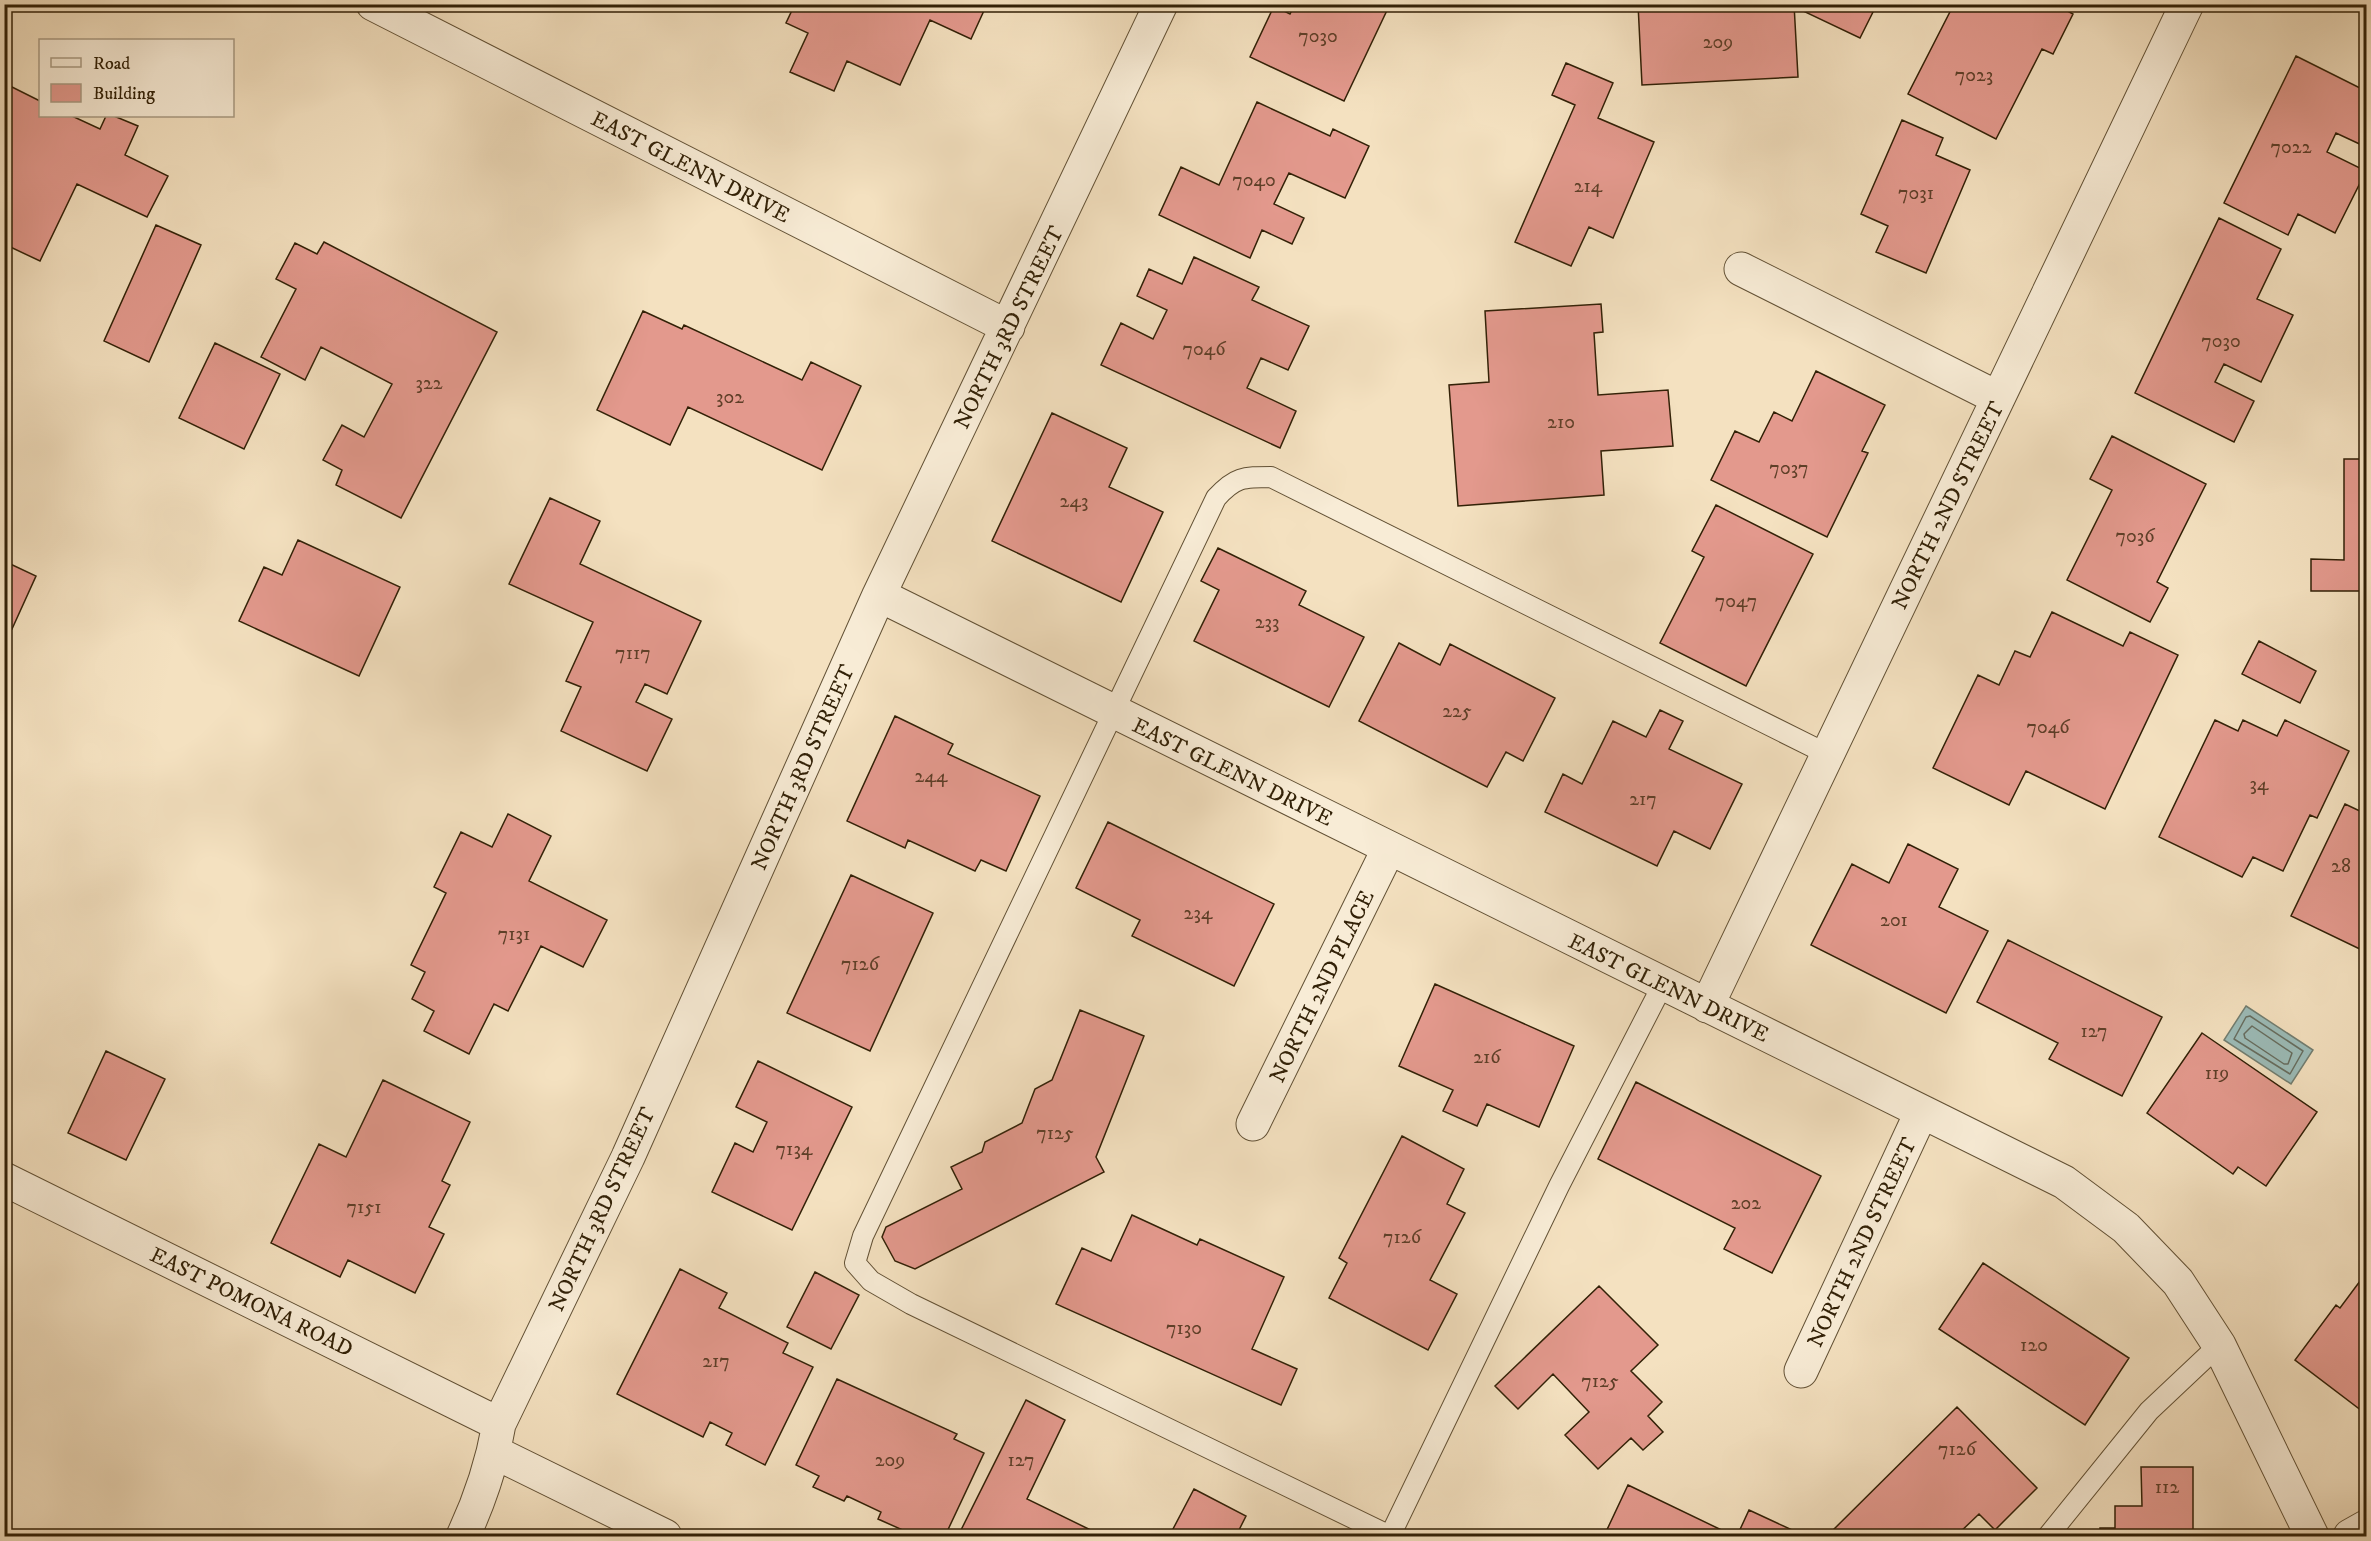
<svg xmlns="http://www.w3.org/2000/svg" width="2371" height="1541" font-family="'IM FELL DW Pica',serif">
<style>
.water{fill:#9cbcb8;stroke:#727e71;stroke-width:1.5}
.lines{fill:none;stroke-linecap:round;stroke-linejoin:round}
.shore{stroke:#676e60;stroke-width:1.5}
.building{fill:#e3998d;stroke:#322107;stroke-width:1.5}
.service-casing{stroke:#625135;stroke-width:22}
.minor-casing{stroke:#625135;stroke-width:35}
.service{stroke:#f8ecd6;stroke-width:20}
.minor{stroke:#f8ecd6;stroke-width:33}
.labels{text-anchor:middle;stroke-width:4.5;stroke-linejoin:round;paint-order:stroke}
.number-label{font-size:20px;fill:#5e3f28}
.street-label{font-size:22px;fill:#322107;stroke:#f8ecd6}
</style>
<rect width="100%" height="100%" fill="#f4e1c0"/>
<filter id="stains"><feTurbulence type="fractalNoise" baseFrequency=".00333" numOctaves="4"/><feColorMatrix values="0 0 0 0 .2 0 0 0 0 .09 0 0 0 0 .02 0 0 0 .5 -.17"/></filter>
<radialGradient id="worn" r=".72"><stop offset=".6" stop-color="#630" stop-opacity="0"/><stop offset="1" stop-color="#630" stop-opacity=".3"/></radialGradient>
<!-- water -->
<path class="water" d="M 2246,1006 L 2313,1050 L 2291,1084 L 2224,1040 Z"/>
<g class="lines">
<!-- shore -->
<path class="shore" d="M 2250,1016 L 2303,1051 L 2290,1074 L 2234,1039 L 2246,1017 Z
M 2252,1026 L 2292,1053 L 2288,1064 L 2284,1064 L 2245,1038 L 2244,1034 Z"/>
</g>
<!-- building -->
<path class="building" d="M 795,4 L 987,4 L 971,39 L 930,20 L 900,85 L 847,61 L 834,91 L 790,72 L 808,33 L 786,23 Z
M 1295,4 L 1390,4 L 1344,101 L 1250,57 L 1274,6 L 1290,14 Z
M 1638,4 L 1794,4 L 1798,77 L 1642,85 Z
M 1806,4 L 1877,4 L 1860,38 L 1803,11 Z
M 1954,4 L 2055,4 L 2073,14 L 2053,54 L 2042,49 L 1996,139 L 1908,94 Z
M 2296,56 L 2366,91 L 2366,147 L 2336,133 L 2327,152 L 2366,171 L 2335,233 L 2298,214 L 2288,235 L 2224,203 Z
M 1566,63 L 1613,83 L 1598,118 L 1654,142 L 1613,238 L 1589,227 L 1571,266 L 1515,242 L 1575,105 L 1552,95 Z
M 4,83 L 40,101 L 40,116 L 72,116 L 100,129 L 106,116 L 114,116 L 138,126 L 125,155 L 168,176 L 147,217 L 77,184 L 40,261 L 4,244 Z
M 1257,102 L 1330,136 L 1333,129 L 1369,146 L 1345,198 L 1289,173 L 1274,204 L 1304,218 L 1292,244 L 1262,230 L 1250,258 L 1159,215 L 1181,167 L 1219,185 Z
M 1902,120 L 1943,138 L 1936,155 L 1970,170 L 1926,273 L 1876,252 L 1888,226 L 1861,214 Z
M 2219,218 L 2281,249 L 2257,299 L 2293,315 L 2261,382 L 2224,364 L 2215,382 L 2254,401 L 2234,442 L 2135,393 Z
M 156,225 L 201,245 L 149,362 L 104,341 Z
M 324,242 L 497,332 L 401,518 L 336,485 L 342,470 L 323,460 L 342,425 L 364,437 L 392,384 L 321,347 L 305,380 L 261,357 L 296,289 L 276,279 L 295,243 L 317,254 Z
M 1194,257 L 1259,287 L 1252,300 L 1309,326 L 1288,370 L 1261,358 L 1247,388 L 1296,411 L 1280,448 L 1101,365 L 1121,323 L 1153,339 L 1167,310 L 1137,296 L 1149,269 L 1182,284 Z
M 1601,304 L 1603,332 L 1594,333 L 1598,395 L 1668,390 L 1673,446 L 1601,451 L 1604,495 L 1458,506 L 1449,385 L 1489,382 L 1485,311 Z
M 643,311 L 682,329 L 684,325 L 802,380 L 811,362 L 861,386 L 822,470 L 688,407 L 670,445 L 597,410 Z
M 215,343 L 280,374 L 244,449 L 179,418 Z
M 1816,371 L 1885,405 L 1862,451 L 1868,453 L 1827,537 L 1711,480 L 1735,431 L 1759,442 L 1774,412 L 1792,421 Z
M 1052,413 L 1127,448 L 1109,487 L 1163,512 L 1121,602 L 992,541 Z
M 2112,436 L 2206,484 L 2157,582 L 2168,588 L 2150,622 L 2067,580 L 2112,490 L 2090,479 Z
M 2344,459 L 2366,459 L 2366,591 L 2311,591 L 2311,559 L 2344,560 Z
M 550,498 L 600,521 L 580,564 L 701,621 L 667,694 L 645,684 L 636,702 L 672,719 L 647,771 L 561,731 L 581,687 L 566,681 L 593,622 L 509,584 Z
M 1716,505 L 1813,554 L 1746,686 L 1660,643 L 1704,557 L 1692,551 Z
M 298,540 L 400,587 L 359,676 L 239,621 L 264,567 L 282,575 Z
M 1218,548 L 1306,591 L 1299,605 L 1364,637 L 1329,707 L 1194,641 L 1219,590 L 1201,581 Z
M 4,561 L 36,576 L 12,629 L 4,625 Z
M 2052,612 L 2123,646 L 2130,632 L 2178,655 L 2105,809 L 2026,771 L 2009,805 L 1933,768 L 1978,675 L 1999,685 L 2015,651 L 2030,657 Z
M 2259,641 L 2316,671 L 2300,703 L 2242,674 Z
M 1399,643 L 1440,665 L 1450,644 L 1555,698 L 1523,761 L 1506,752 L 1487,787 L 1359,721 Z
M 1660,710 L 1683,721 L 1669,749 L 1742,784 L 1710,849 L 1674,831 L 1657,866 L 1545,812 L 1563,774 L 1582,784 L 1613,721 L 1646,737 Z
M 895,716 L 953,744 L 948,754 L 1040,796 L 1006,871 L 981,860 L 975,871 L 908,840 L 905,848 L 847,821 Z
M 2215,720 L 2238,731 L 2243,720 L 2277,736 L 2285,720 L 2349,751 L 2317,818 L 2310,815 L 2283,871 L 2253,857 L 2242,877 L 2159,837 Z
M 2345,804 L 2364,813 L 2366,809 L 2366,952 L 2291,916 Z
M 508,814 L 551,836 L 529,881 L 607,920 L 583,967 L 541,946 L 508,1011 L 494,1004 L 469,1054 L 424,1031 L 434,1011 L 412,999 L 425,972 L 411,965 L 446,893 L 434,887 L 461,832 L 492,847 Z
M 1108,822 L 1274,904 L 1234,986 L 1132,936 L 1140,920 L 1076,888 Z
M 1908,844 L 1958,869 L 1939,907 L 1988,931 L 1946,1013 L 1811,945 L 1852,864 L 1889,883 Z
M 851,875 L 933,913 L 870,1051 L 787,1013 Z
M 2008,940 L 2162,1017 L 2122,1096 L 2049,1059 L 2058,1043 L 1977,1002 Z
M 1435,984 L 1574,1046 L 1539,1127 L 1487,1104 L 1477,1126 L 1443,1111 L 1453,1090 L 1399,1066 Z
M 1080,1010 L 1144,1036 L 1096,1157 L 1104,1172 L 915,1269 L 895,1261 L 882,1237 L 886,1227 L 962,1189 L 951,1167 L 982,1152 L 985,1142 L 1022,1123 L 1035,1089 L 1052,1080 Z
M 2202,1033 L 2317,1112 L 2266,1186 L 2238,1167 L 2233,1174 L 2147,1113 Z
M 106,1051 L 165,1079 L 126,1160 L 68,1133 Z
M 758,1061 L 852,1107 L 792,1230 L 712,1192 L 735,1143 L 753,1152 L 767,1122 L 736,1107 Z
M 383,1080 L 470,1122 L 442,1181 L 450,1185 L 429,1227 L 444,1234 L 415,1293 L 348,1260 L 340,1277 L 271,1243 L 319,1144 L 346,1157 Z
M 1636,1082 L 1821,1176 L 1772,1273 L 1724,1249 L 1735,1228 L 1598,1159 Z
M 1402,1136 L 1464,1169 L 1447,1204 L 1465,1213 L 1430,1280 L 1457,1294 L 1428,1350 L 1329,1298 L 1347,1263 L 1339,1258 Z
M 1132,1215 L 1197,1245 L 1200,1239 L 1284,1277 L 1252,1349 L 1297,1369 L 1281,1405 L 1056,1304 L 1082,1248 L 1111,1261 Z
M 1983,1263 L 2129,1358 L 2085,1425 L 1939,1329 Z
M 680,1269 L 727,1293 L 719,1308 L 788,1343 L 783,1353 L 813,1367 L 765,1465 L 726,1445 L 732,1433 L 710,1422 L 703,1437 L 617,1394 Z
M 815,1272 L 859,1295 L 831,1349 L 787,1327 Z
M 2366,1273 L 2366,1414 L 2295,1360 L 2336,1305 L 2340,1308 Z
M 1599,1286 L 1658,1345 L 1631,1371 L 1662,1402 L 1648,1416 L 1663,1432 L 1643,1450 L 1631,1438 L 1598,1469 L 1565,1435 L 1589,1412 L 1553,1374 L 1518,1409 L 1495,1386 Z
M 837,1379 L 957,1434 L 954,1439 L 984,1453 L 945,1536 L 916,1536 L 878,1519 L 881,1512 L 847,1496 L 844,1501 L 813,1487 L 819,1476 L 796,1465 Z
M 1026,1400 L 1065,1420 L 1027,1499 L 1103,1536 L 958,1536 Z
M 1957,1407 L 2037,1488 L 1995,1530 L 1979,1514 L 1956,1536 L 1827,1536 Z
M 2141,1467 L 2193,1467 L 2193,1536 L 2100,1536 L 2100,1528 L 2115,1528 L 2115,1506 L 2142,1506 Z
M 1628,1485 L 1734,1536 L 1604,1536 Z
M 1194,1489 L 1246,1516 L 1236,1536 L 1188,1536 L 1173,1529 Z
M 1749,1510 L 1805,1536 L 1737,1536 Z"/>
<g class="lines">
<defs>
<path id="service" d="M 1390,1536 L 911,1304 L 871,1281 L 855,1263 L 863,1236 L 1216,498 C 1235,477 1243,477 1271,477 L 1827,754
M 1390,1536 L 1559,1186 L 1663,984
M 2048,1536 L 2149,1411 L 2219,1345"/>
<path id="minor" d="M 373,4 L 1008,327
M 1741,269 L 1998,398
M 879,595 L 2064,1182 L 2126,1228 L 2178,1282 L 2219,1345 L 2312,1536
M 1707,1006 L 2187,4
M 1253,1124 L 1389,848
M 4,1179 L 499,1424
M 1801,1371 L 1921,1113
M 494,1452 L 665,1536
M 463,1536 C 480,1500 492,1464 499,1424 L 628,1157 L 879,595 L 1161,4
M 2350,1536 L 2366,1527"/>
</defs>
<!-- service casing -->
<use href="#service" class="service-casing"/>
<!-- minor casing -->
<use href="#minor" class="minor-casing"/>
<!-- service -->
<use href="#service" class="service"/>
<!-- minor -->
<use href="#minor" class="minor"/>
</g>
<g class="labels">
<!-- number labels -->
<g class="number-label">
<text x="1318" y="42">7030</text>
<text x="1718" y="48">209</text>
<text x="1974" y="81">7023</text>
<text x="2291" y="153">7022</text>
<text x="1254" y="186">7040</text>
<text x="1588" y="192">214</text>
<text x="1916" y="199">7031</text>
<text x="2221" y="347">7030</text>
<text x="1204" y="355">7046</text>
<text x="429" y="389">322</text>
<text x="730" y="403">302</text>
<text x="1561" y="428">210</text>
<text x="1789" y="474">7037</text>
<text x="1074" y="507">243</text>
<text x="2135" y="542">7036</text>
<text x="1736" y="607">7047</text>
<text x="1267" y="628">233</text>
<text x="633" y="659">7117</text>
<text x="1457" y="717">225</text>
<text x="2048" y="733">7046</text>
<text x="931" y="782">244</text>
<text x="2259" y="790">34</text>
<text x="1643" y="805">217</text>
<text x="2341" y="872">28</text>
<text x="1198" y="919">234</text>
<text x="1894" y="926">201</text>
<text x="514" y="940">7131</text>
<text x="860" y="970">7126</text>
<text x="2094" y="1037">127</text>
<text x="1487" y="1063">216</text>
<text x="2217" y="1079">119</text>
<text x="1055" y="1139">7125</text>
<text x="794" y="1155">7134</text>
<text x="1746" y="1209">202</text>
<text x="364" y="1213">7151</text>
<text x="1402" y="1243">7126</text>
<text x="1184" y="1334">7130</text>
<text x="2034" y="1351">120</text>
<text x="716" y="1367">217</text>
<text x="1600" y="1387">7125</text>
<text x="1957" y="1455">7126</text>
<text x="890" y="1466">209</text>
<text x="1021" y="1466">127</text>
<text x="2167" y="1493">112</text>
</g>
<!-- street labels -->
<g class="street-label">
<text transform="translate(691 166) rotate(27)" y="8">EAST GLENN DRIVE</text>
<text transform="translate(1008 327) rotate(-64)" y="8">NORTH 3RD STREET</text>
<text transform="translate(1947 505) rotate(-64)" y="8">NORTH 2ND STREET</text>
<text transform="translate(802 767) rotate(-66)" y="8">NORTH 3RD STREET</text>
<text transform="translate(1233 771) rotate(26)" y="8">EAST GLENN DRIVE</text>
<text transform="translate(1321 986) rotate(-64)" y="8">NORTH 2ND PLACE</text>
<text transform="translate(1669 987) rotate(26)" y="8">EAST GLENN DRIVE</text>
<text transform="translate(601 1209) rotate(-65)" y="8">NORTH 3RD STREET</text>
<text transform="translate(1861 1242) rotate(-65)" y="8">NORTH 2ND STREET</text>
<text transform="translate(252 1301) rotate(26)" y="8">EAST POMONA ROAD</text>
</g>
</g>
<!-- margin -->
<rect width="2371" height="1541" fill="none" stroke="#f4e1c0" stroke-width="24"/>
<rect x="6" y="6" width="2359" height="1529" fill="none" stroke="#322107" stroke-width="3"/>
<rect x="12" y="12" width="2347" height="1517" fill="none" stroke="#322107" stroke-width="1.5"/>
<!-- legend -->
<rect x="39" y="39" width="195" height="78" fill="#f8ecd6" stroke="#a99b83" stroke-width="1.5"/>
<rect x="51" y="58" width="30" height="9" fill="#f8ecd6" stroke="#a99b83" stroke-width="1.5"/>
<text x="93" y="69" font-size="18" fill="#322107">Road</text>
<rect x="51" y="84" width="30" height="18" fill="#e3998d" stroke="#a99b83" stroke-width="1.5"/>
<text x="93" y="99" font-size="18" fill="#322107">Building</text>
<rect width="100%" height="100%" filter="url(#stains)"/>
<rect width="100%" height="100%" fill="url(#worn)"/>
</svg>
